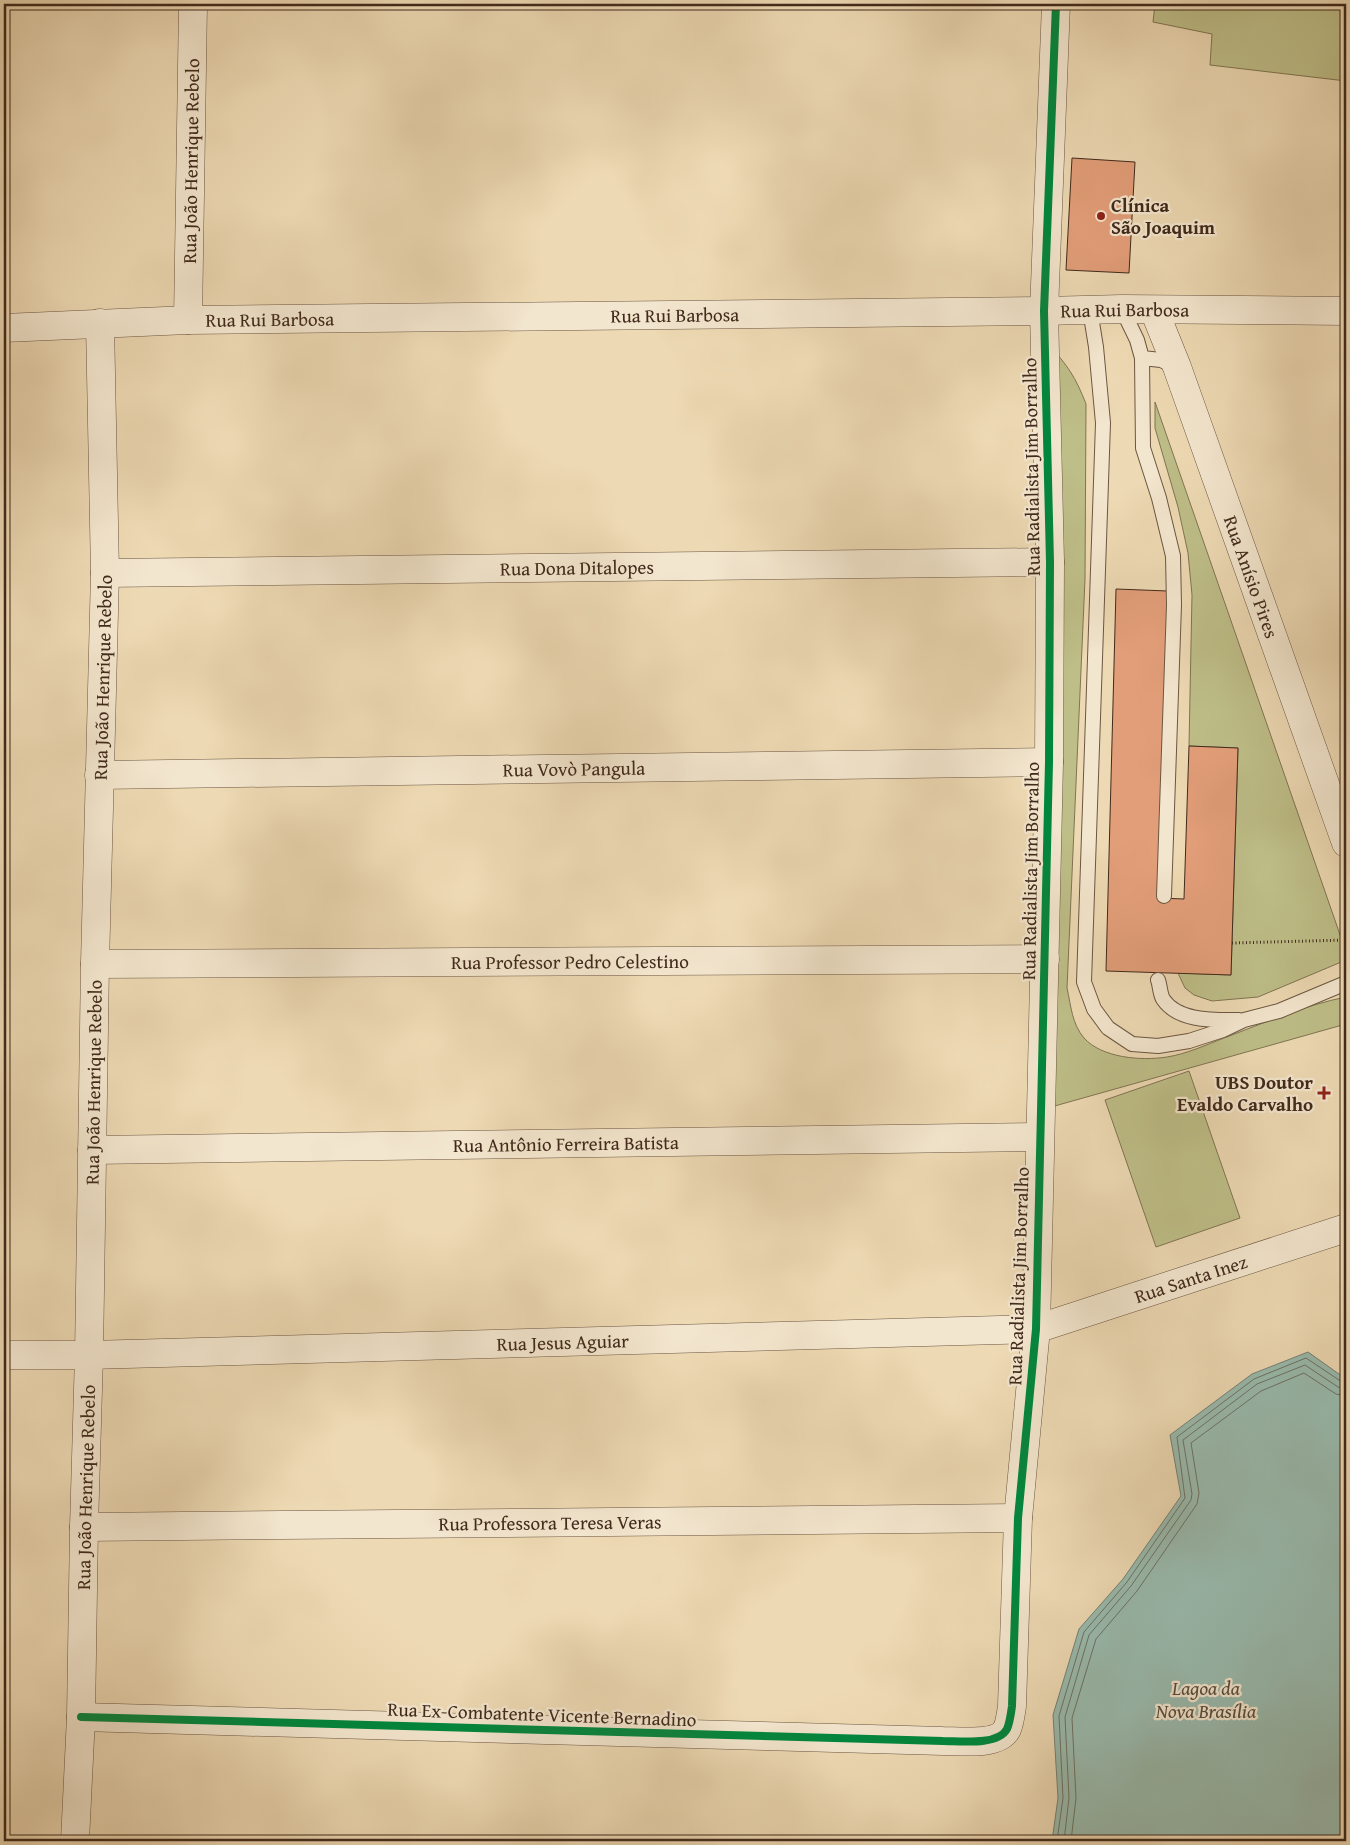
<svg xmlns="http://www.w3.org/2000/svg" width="1350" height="1845" font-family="'Gentium Book Plus',serif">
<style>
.green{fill:#bebe88;stroke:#807452}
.water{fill:#99baad;stroke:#768073}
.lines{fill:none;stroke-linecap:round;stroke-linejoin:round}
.shore{stroke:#6d7264;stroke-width:1}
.building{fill:#e29e79;stroke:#412a1c}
.service-casing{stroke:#6c5642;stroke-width:16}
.minor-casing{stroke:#6c5642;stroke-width:29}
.tertiary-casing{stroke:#6c5642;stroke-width:29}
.path{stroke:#412a1c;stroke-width:3;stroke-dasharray:1 2.5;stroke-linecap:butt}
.service{stroke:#f3e6ce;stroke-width:14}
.minor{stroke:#f3e6ce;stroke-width:28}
.tertiary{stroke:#f3e6ce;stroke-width:28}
.cycleway-casing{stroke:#f3e6ce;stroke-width:11}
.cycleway{stroke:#00873e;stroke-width:8}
.poi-dot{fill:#8f2418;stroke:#f3e6ce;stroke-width:2}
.labels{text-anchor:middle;stroke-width:4.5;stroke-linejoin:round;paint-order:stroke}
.street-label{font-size:19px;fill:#412a1c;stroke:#f3e6ce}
.poi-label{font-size:19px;font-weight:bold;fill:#412a1c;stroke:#f3e6ce;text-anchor:start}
.water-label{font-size:20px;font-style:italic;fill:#574e40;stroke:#f3e6ce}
</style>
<rect width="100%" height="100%" fill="#edd9b3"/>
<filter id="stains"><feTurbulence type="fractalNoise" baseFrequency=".004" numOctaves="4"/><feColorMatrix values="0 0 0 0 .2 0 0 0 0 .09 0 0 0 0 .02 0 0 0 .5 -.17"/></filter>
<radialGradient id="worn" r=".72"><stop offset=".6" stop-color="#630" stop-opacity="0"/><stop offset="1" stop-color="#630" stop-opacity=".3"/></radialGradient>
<!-- green -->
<path class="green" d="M 1155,4 L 1346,4 L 1346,81 L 1210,65 L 1212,34 L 1153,22 Z
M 1048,344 C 1068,366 1075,376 1086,404 L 1085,579 L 1067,988 C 1071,1006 1072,1024 1084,1038 C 1102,1058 1141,1061 1167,1057 C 1186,1054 1206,1045 1224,1038 C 1264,1023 1305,1005 1346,997 L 1346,1024 L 1044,1109 Z
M 1155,402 L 1346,952 L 1346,960 L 1258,997 L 1212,1001 L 1194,995 L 1185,988 L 1178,973 L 1231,975 L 1238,748 L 1189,746 L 1192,595 L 1188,553 L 1178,507 L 1155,428 Z
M 1189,1071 L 1240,1218 L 1156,1247 L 1105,1100 Z"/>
<!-- water -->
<path class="water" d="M 1308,1352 L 1346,1379 L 1346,1841 L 1052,1841 L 1058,1798 L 1053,1715 L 1079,1629 L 1123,1579 L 1181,1496 L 1170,1435 L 1252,1374 Z"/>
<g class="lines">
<!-- shore -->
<path class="shore" d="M 1057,1841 L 1063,1798 L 1059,1716 L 1084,1632 L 1127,1582 L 1185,1498 L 1177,1437 L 1254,1379 L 1306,1358 L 1342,1382 L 1346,1383
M 1064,1841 L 1069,1798 L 1065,1717 L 1089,1635 L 1131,1586 L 1191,1500 L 1192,1494 L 1183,1440 L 1257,1384 L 1305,1365 L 1338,1387 L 1346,1389
M 1071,1841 L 1076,1798 L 1072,1718 L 1096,1639 L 1137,1591 L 1197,1504 L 1199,1493 L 1191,1443 L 1261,1391 L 1304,1373 L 1336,1394 L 1346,1396"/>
</g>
<!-- building -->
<path class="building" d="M 1072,158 L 1135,162 L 1129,273 L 1066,270 Z
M 1116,589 L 1168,591 L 1159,898 L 1184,899 L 1189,746 L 1238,748 L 1231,975 L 1106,971 Z"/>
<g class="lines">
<defs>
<path id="service" d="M 1122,309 L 1137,340 L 1142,358 L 1143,448 L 1159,498 L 1173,556 L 1174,605 L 1164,896
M 1090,310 L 1096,347 L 1103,423 L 1084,982 L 1094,1009 L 1108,1028 L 1132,1044 L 1158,1046 L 1189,1041 L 1223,1030 L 1244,1020 L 1279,1011 L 1346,983
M 1142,358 L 1161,360 L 1177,367
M 1158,980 C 1160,985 1160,994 1163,999 C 1178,1022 1215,1020 1239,1020"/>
<g id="minor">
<path id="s1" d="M 188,320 L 193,4"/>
<path id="s2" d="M 105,573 L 1050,562"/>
<path id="s3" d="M 99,775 L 1049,762"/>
<path id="s4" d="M 95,964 L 1045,959"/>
<path id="s5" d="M 92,1150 L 1039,1137"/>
<path id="s6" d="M 4,1355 L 89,1355 L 1036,1329 L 1346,1228"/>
<path id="s7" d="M 84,1527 L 1018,1518"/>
<path d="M 81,1717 L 943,1741 C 959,1741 998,1746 1007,1729 C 1010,1722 1011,1713 1012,1706 L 1018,1518 L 1036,1329 L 1049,762 L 1050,562 L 1044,311 L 1056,4"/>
<path id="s8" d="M 75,1841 L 81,1717 L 84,1527 L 89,1355 L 95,964 L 105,573 L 100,323"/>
</g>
<g id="tertiary">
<path id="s9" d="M 1154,310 L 1177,367 L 1346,843"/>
<path id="s10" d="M 4,328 L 188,320 L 1044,311 L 1122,309 L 1346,311"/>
</g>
</defs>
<!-- service casing -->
<use href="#service" class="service-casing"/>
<!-- minor casing -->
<use href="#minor" class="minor-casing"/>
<!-- tertiary casing -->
<use href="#tertiary" class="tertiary-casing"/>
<!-- path -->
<path class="path" d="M 1232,943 L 1346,940"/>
<!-- service -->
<use href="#service" class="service"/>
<!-- minor -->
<use href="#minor" class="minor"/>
<!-- tertiary -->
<use href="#tertiary" class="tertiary"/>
<defs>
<path id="cycleway" d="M 81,1717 L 943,1741 C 959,1741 998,1746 1007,1729 C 1010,1722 1011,1713 1012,1706 L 1018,1518 L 1036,1329 L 1049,762 L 1050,562 L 1044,311 L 1056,4"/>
</defs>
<!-- cycleway casing -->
<use href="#cycleway" class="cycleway-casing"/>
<!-- cycleway -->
<use href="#cycleway" class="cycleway"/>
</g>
<!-- markers -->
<g class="poi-dot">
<circle cx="1101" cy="216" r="5"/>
<path d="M1321.5 1085.5h5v5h5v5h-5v5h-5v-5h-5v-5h5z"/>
</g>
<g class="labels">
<!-- street labels -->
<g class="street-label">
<text dy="7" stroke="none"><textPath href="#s1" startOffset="159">Rua João Henrique Rebelo</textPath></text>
<text dy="7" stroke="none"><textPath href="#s10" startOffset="1121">Rua Rui Barbosa</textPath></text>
<text dy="7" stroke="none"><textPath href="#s10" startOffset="671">Rua Rui Barbosa</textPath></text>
<text dy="7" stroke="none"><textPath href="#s10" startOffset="266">Rua Rui Barbosa</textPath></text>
<text transform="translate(1031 467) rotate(-91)" y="7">Rua Radialista Jim Borralho</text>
<text dy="7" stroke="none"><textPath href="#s2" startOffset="472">Rua Dona Ditalopes</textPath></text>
<text dy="7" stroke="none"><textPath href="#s9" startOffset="284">Rua Anísio Pires</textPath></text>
<text dy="7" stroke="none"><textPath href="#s8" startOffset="1164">Rua João Henrique Rebelo</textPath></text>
<text dy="7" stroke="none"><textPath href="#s3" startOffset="475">Rua Vovò Pangula</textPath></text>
<text transform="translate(1030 871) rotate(-89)" y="7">Rua Radialista Jim Borralho</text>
<text dy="7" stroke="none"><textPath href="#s4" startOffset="475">Rua Professor Pedro Celestino</textPath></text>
<text dy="7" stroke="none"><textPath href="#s8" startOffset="759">Rua João Henrique Rebelo</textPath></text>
<text dy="7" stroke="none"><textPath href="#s5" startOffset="474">Rua Antônio Ferreira Batista</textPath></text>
<text transform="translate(1018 1276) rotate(-88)" y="7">Rua Radialista Jim Borralho</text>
<text dy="7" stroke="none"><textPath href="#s6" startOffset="1195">Rua Santa Inez</textPath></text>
<text dy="7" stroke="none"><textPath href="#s6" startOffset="559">Rua Jesus Aguiar</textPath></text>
<text dy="7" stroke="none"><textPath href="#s8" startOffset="354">Rua João Henrique Rebelo</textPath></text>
<text dy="7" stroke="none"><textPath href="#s7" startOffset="466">Rua Professora Teresa Veras</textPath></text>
<text transform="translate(542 1714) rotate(2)" y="7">Rua Ex-Combatente Vicente Bernadino</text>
</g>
<!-- poi labels -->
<g class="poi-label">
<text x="1111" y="212">Clínica<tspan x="1111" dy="22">São Joaquim</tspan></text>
<text x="1313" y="1089" text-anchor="end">UBS Doutor<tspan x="1313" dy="22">Evaldo Carvalho</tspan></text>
</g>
<!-- water labels -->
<g class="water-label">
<text x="1206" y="1695">Lagoa da<tspan x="1206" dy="23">Nova Brasília</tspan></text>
</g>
</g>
<!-- margin -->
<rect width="1350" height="1845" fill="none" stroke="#edd9b3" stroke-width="20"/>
<rect x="5" y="5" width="1340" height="1835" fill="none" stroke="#412a1c" stroke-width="2.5"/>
<rect x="10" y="10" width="1330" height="1825" fill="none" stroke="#412a1c"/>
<rect width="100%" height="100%" filter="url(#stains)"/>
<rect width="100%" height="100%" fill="url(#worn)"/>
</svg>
